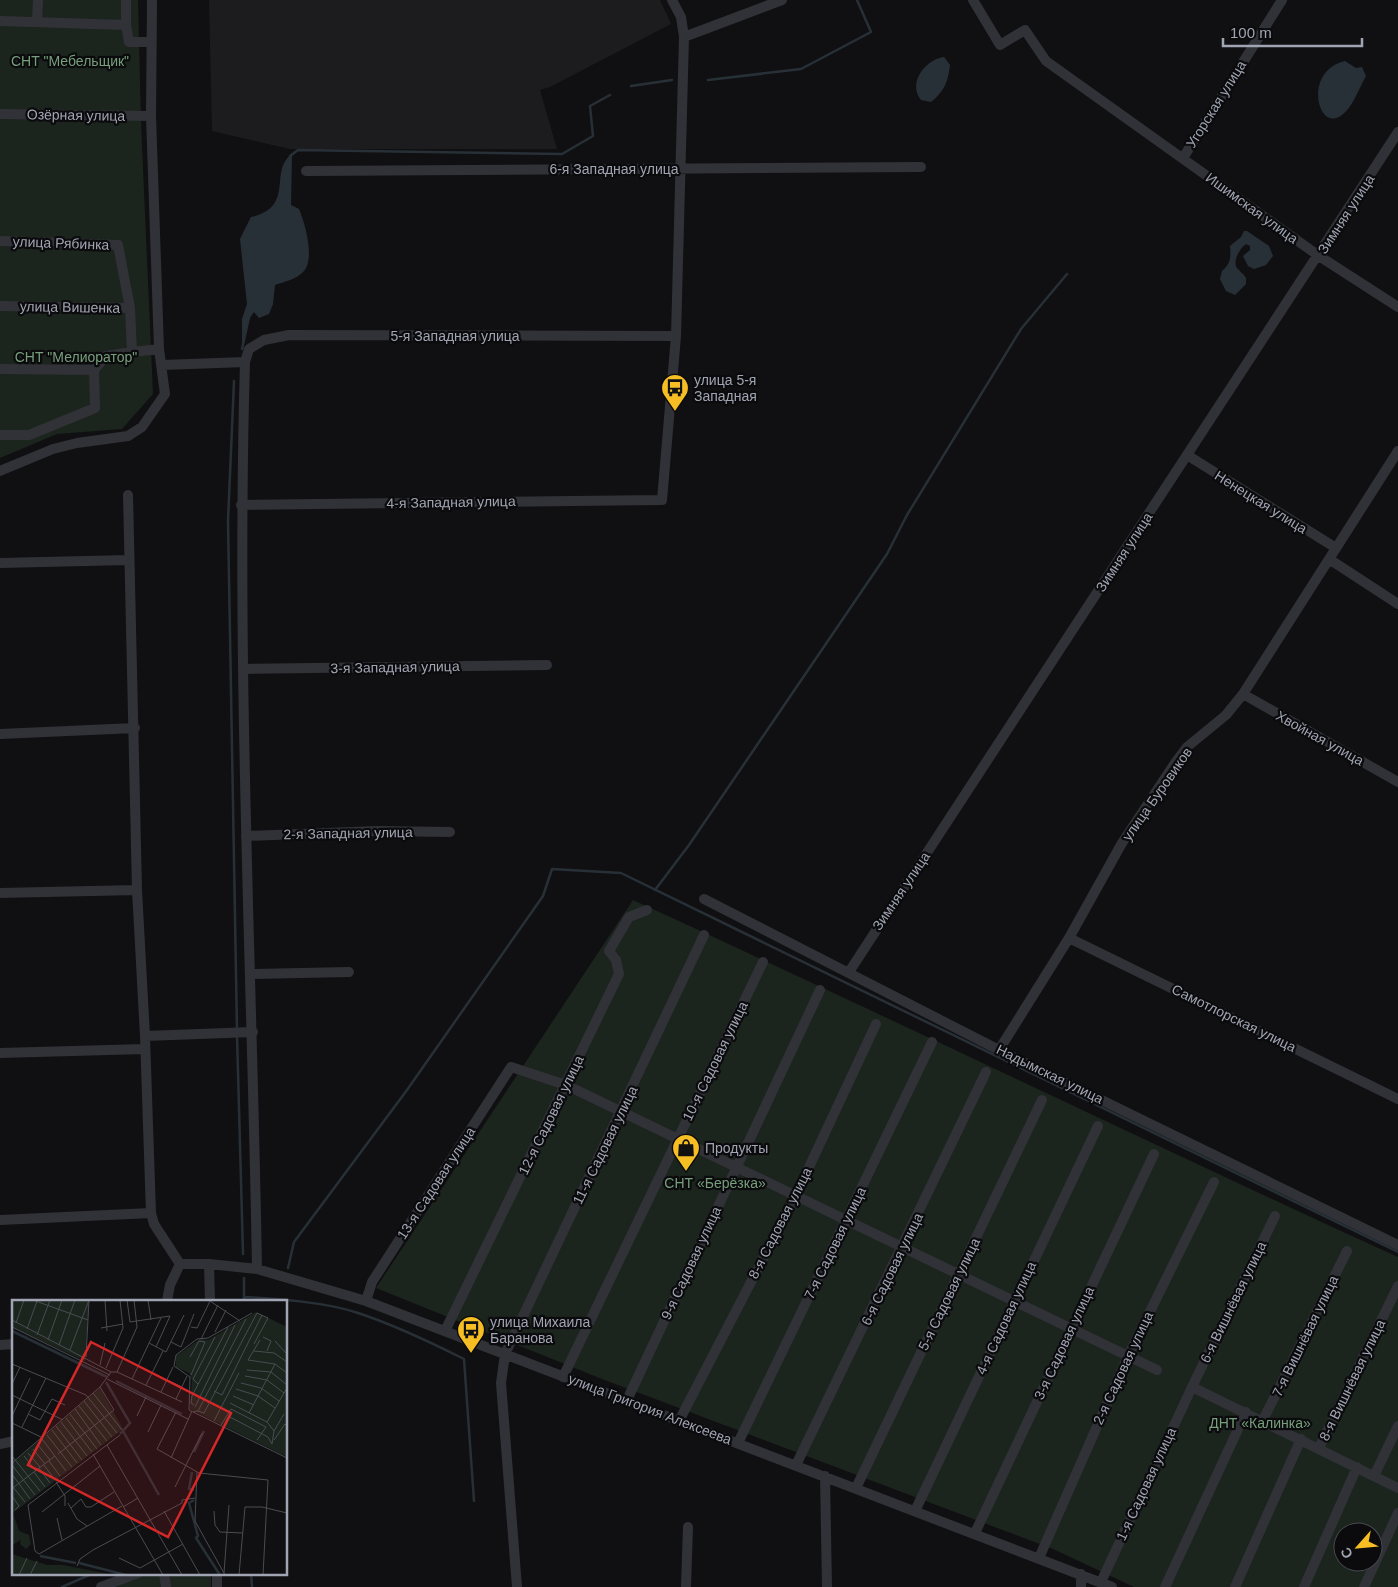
<svg xmlns="http://www.w3.org/2000/svg" width="1398" height="1587" font-family="Helvetica,sans-serif">
<style>
.built{fill:#1c1c1f}
.green{fill:#1c241e;fill-rule:evenodd}
.water{fill:#283037}
.lines{fill:none;stroke-linecap:round;stroke-linejoin:round}
.stream{stroke:#283037;stroke-width:2.5}
.minor{stroke:#313237;stroke-width:10}
.labels{text-anchor:middle;stroke-width:4.5;stroke-linejoin:round;paint-order:stroke}
.park-label{font-size:14px;fill:#779f7c;stroke:#0b0b0d}
.street-label{font-size:14px;fill:#a1a5b3;stroke:#0b0b0d}
.poi-label{font-size:14px;fill:#a1a5b3;stroke:#0b0b0d;text-anchor:start}
.inset-river{fill:none;stroke:#283037;stroke-width:2.5}
.inset-road{fill:none;stroke:#4a4c52;stroke-width:1}
.view{fill:#d62828;fill-opacity:0.15;stroke:#d62828;stroke-width:2.5}
.inset-edge{fill:none;stroke:#a1a5b3;stroke-width:2.5}
</style>
<rect width="100%" height="100%" fill="#101012"/>
<!-- built -->
<path class="built" d="M 209,0 L 660,0 L 671,24 L 550,87 L 540,90 L 557,149 L 290,149 L 212,131 Z"/>
<!-- green -->
<path class="green" d="M 0,0 L 138,0 L 141,123 L 153,394 L 122,429 L 57,434 L 0,458 Z
M 633,900 C 889,1017 1142,1140 1398,1257 L 1398,1587 L 1134,1587 L 1053,1549 L 602,1379 L 376,1288 ZM 1343,1532 L 1373,1532 L 1373,1562 L 1343,1562 Z
M 149,1573 L 211,1573 L 211,1587 L 115,1587 Z"/>
<!-- water -->
<path class="water" d="M 944,57 L 950,65 C 948,81 945,91 931,102 L 921,100 C 907,83 926,59 944,57 Z
M 1345,61 L 1356,68 L 1362,67 L 1366,76 C 1359,88 1353,107 1342,115 C 1318,134 1302,71 1345,61 Z
M 292,154 L 291,205 L 299,209 C 305,223 315,258 304,271 C 297,279 284,282 275,285 L 273,304 L 269,314 L 259,318 L 254,312 C 245,323 244,335 242,349 L 242,319 L 247,304 L 240,239 L 251,217 C 296,207 268,171 292,154 Z
M 1244,231 L 1247,231 L 1269,246 L 1273,256 L 1266,265 L 1254,269 L 1248,266 L 1243,256 L 1250,250 L 1250,246 L 1246,244 C 1240,248 1231,263 1238,269 C 1241,273 1244,274 1246,278 L 1246,284 L 1235,295 L 1226,291 L 1220,279 L 1222,271 C 1231,264 1231,256 1230,246 L 1241,237 Z"/>
<g class="lines">
<!-- stream -->
<path class="stream" d="M 708,80 L 801,69 L 871,32 L 857,0
M 631,86 L 672,80
M 290,156 L 298,150 L 562,154 L 593,136 L 590,106 L 610,95
M 242,349 L 249,317
M 234,381 L 228,521 L 237,1030
M 655,890 L 689,845 L 887,554 L 907,515 L 1021,329 L 1067,274
M 237,1035 L 243,1254
M 288,1268 L 294,1242 L 407,1090 L 543,896 L 552,869 L 621,873 L 1398,1252
M 244,1278 L 244,1301
M 244,1297 C 278,1299 326,1302 358,1313 C 395,1325 430,1342 464,1359 L 474,1501
M 251,1573 L 252,1587
M 62,1587 L 94,1573"/>
<!-- minor -->
<path class="minor" d="M 126,0 L 126,25
M 973,0 L 1000,45 L 1025,30 L 1046,61 L 1319,256 L 1398,307
M 0,21 L 126,25 L 129,42 L 151,42
M 37,22 L 38,0
M 684,37 L 782,0
M 0,114 L 151,116
M 1183,158 L 1282,0
M 306,171 L 921,167
M 0,241 L 118,245 L 130,308
M 0,306 L 130,308 L 132,352 L 159,349
M 162,365 L 245,362
M 0,369 L 94,370 L 106,356 L 132,352
M 0,435 L 29,435 L 95,408 L 94,370
M 1187,455 L 1336,548
M 0,471 L 53,449 L 77,443 L 128,436 L 142,427 L 165,394 L 159,349 L 151,116 L 152,0
M 128,495 L 137,890 L 145,1036 L 151,1213 L 154,1224 L 180,1264
M 241,505 L 662,500 L 676,336 L 684,37 L 681,17 L 672,0
M 1329,559 L 1398,604
M 0,563 L 129,560
M 244,669 L 547,665
M 1243,694 L 1398,782
M 0,734 L 135,728
M 246,836 L 378,831 L 450,832
M 0,893 L 137,890
M 704,899 L 999,1050 L 1398,1245
M 1069,938 L 1398,1099
M 849,972 L 1398,132
M 251,974 L 349,972
M 145,1036 L 253,1032
M 999,1050 L 1069,938 L 1122,843 L 1175,763 L 1187,747 L 1226,715 L 1243,694 L 1398,451
M 0,1053 L 145,1049
M 0,1220 L 151,1213
M 180,1264 L 209,1264 L 257,1269 L 366,1301 L 1112,1587
M 209,1264 L 210,1301
M 257,1269 C 252,966 236,664 245,362 L 249,349 L 264,340 L 289,335 L 676,336
M 167,1301 L 170,1285 L 180,1264
M 366,1301 L 372,1282 L 511,1067 L 566,1085 L 1157,1370
M 445,1331 L 619,974 L 616,960 L 609,951 L 629,917 L 647,910
M 0,1345 L 14,1344
M 563,1377 L 763,962
M 1192,1387 L 1398,1488
M 627,1400 L 820,990
M 1263,1420 L 1347,1251
M 679,1421 L 795,1197 L 876,1024
M 738,1443 L 932,1042
M 0,1444 L 14,1441
M 1319,1448 L 1398,1286
M 796,1465 L 986,1072
M 825,1476 L 827,1587
M 1374,1476 L 1398,1426
M 856,1488 L 1042,1100
M 915,1511 L 1098,1126
M 975,1533 L 1154,1154
M 1039,1558 L 1128,1356 L 1214,1182
M 164,1573 L 166,1587
M 217,1573 L 217,1587
M 1081,1574 L 1081,1587
M 1101,1582 L 1192,1387 L 1275,1216
M 101,1587 L 138,1573
M 517,1587 L 501,1383 L 505,1354 L 704,935
M 686,1587 L 688,1527
M 1165,1587 L 1246,1412
M 1235,1587 L 1301,1439
M 1304,1587 L 1357,1467
M 1364,1587 L 1398,1513"/>
</g>
<!-- icons -->
<defs>
<symbol id="bus-pin" viewBox="-11 -11 22 30"><path d="M0 17L-7.5 6A9.5 9.5 0 1 1 7.5 6Z" fill="#f6be23" stroke="#0b0b0d"/><path d="M-5-6H5V4H4V6H2V4H-2V6H-4V4H-5ZM-3.5-4V0h7V-4ZM-3.5 1.2v1.5H-2V1.2ZM2 1.2v1.5H3.5V1.2Z" fill="#111"/></symbol>
<symbol id="shop-pin" viewBox="-11 -11 22 30"><path d="M0 17L-7.5 6A9.5 9.5 0 1 1 7.5 6Z" fill="#f6be23" stroke="#0b0b0d"/><path d="M-5-2.5h2.3a2.7 3.5 0 0 1 5.4 0H5L5.5 6h-11ZM-1.5-2.5h3a1.5 2.3 0 0 0-3 0Z" fill="#111"/></symbol>
</defs>
<g fill-rule="evenodd">
<use href="#bus-pin" x="659" y="372" width="32" height="43"/>
<use href="#shop-pin" x="670" y="1132" width="32" height="43"/>
<use href="#bus-pin" x="455" y="1314" width="32" height="43"/>
</g>
<g class="labels">
<!-- park labels -->
<g class="park-label">
<text x="70" y="66">СНТ "Мебельщик"</text>
<text x="76" y="362">СНТ "Мелиоратор"</text>
<text x="715" y="1188">СНТ «Берёзка»</text>
<text x="1260" y="1428">ДНТ «Калинка»</text>
</g>
<!-- street labels -->
<g class="street-label">
<text transform="translate(1216 104) rotate(-58)" y="5">Угорская улица</text>
<text transform="translate(76 115) rotate(1)" y="5">Озёрная улица</text>
<text x="614" y="174">6-я Западная улица</text>
<text transform="translate(1252 208) rotate(36)" y="5">Ишимская улица</text>
<text transform="translate(1346 214) rotate(-57)" y="5">Зимняя улица</text>
<text transform="translate(61 243) rotate(2)" y="5">улица Рябинка</text>
<text transform="translate(70 307) rotate(1)" y="5">улица Вишенка</text>
<text x="455" y="341">5-я Западная улица</text>
<text transform="translate(451 502) rotate(-1)" y="5">4-я Западная улица</text>
<text transform="translate(1261 502) rotate(32)" y="5">Ненецкая улица</text>
<text transform="translate(1124 552) rotate(-57)" y="5">Зимняя улица</text>
<text transform="translate(395 667) rotate(-1)" y="5">3-я Западная улица</text>
<text transform="translate(1320 738) rotate(29)" y="5">Хвойная улица</text>
<text transform="translate(1157 794) rotate(-55)" y="5">улица Буровиков</text>
<text transform="translate(348 833) rotate(-1)" y="5">2-я Западная улица</text>
<text transform="translate(901 891) rotate(-56)" y="5">Зимняя улица</text>
<text transform="translate(1234 1018) rotate(26)" y="5">Самотлорская улица</text>
<text transform="translate(715 1061) rotate(-64)" y="5">10-я Садовая улица</text>
<text transform="translate(1050 1074) rotate(26)" y="5">Надымская улица</text>
<text transform="translate(551 1115) rotate(-64)" y="5">12-я Садовая улица</text>
<text transform="translate(605 1145) rotate(-64)" y="5">11-я Садовая улица</text>
<text transform="translate(436 1183) rotate(-57)" y="5">13-я Садовая улица</text>
<text transform="translate(780 1223) rotate(-63)" y="5">8-я Садовая улица</text>
<text transform="translate(835 1243) rotate(-64)" y="5">7-я Садовая улица</text>
<text transform="translate(691 1263) rotate(-65)" y="5">9-я Садовая улица</text>
<text transform="translate(892 1269) rotate(-64)" y="5">6-я Садовая улица</text>
<text transform="translate(949 1294) rotate(-64)" y="5">5-я Садовая улица</text>
<text transform="translate(1233 1302) rotate(-64)" y="5">6-я Вишнёвая улица</text>
<text transform="translate(1006 1318) rotate(-65)" y="5">4-я Садовая улица</text>
<text transform="translate(1305 1336) rotate(-64)" y="5">7-я Вишнёвая улица</text>
<text transform="translate(1064 1343) rotate(-65)" y="5">3-я Садовая улица</text>
<text transform="translate(1123 1368) rotate(-65)" y="5">2-я Садовая улица</text>
<text transform="translate(1352 1380) rotate(-64)" y="5">8-я Вишнёвая улица</text>
<text transform="translate(650 1409) rotate(21)" y="5">улица Григория Алексеева</text>
<text transform="translate(1146 1484) rotate(-65)" y="5">1-я Садовая улица</text>
</g>
<!-- poi labels -->
<g class="poi-label">
<text x="694" y="385">улица 5-я<tspan x="694" dy="16">Западная</tspan></text>
<text x="705" y="1153">Продукты</text>
<text x="490" y="1327">улица Михаила<tspan x="490" dy="16">Баранова</tspan></text>
</g>
</g>
<!-- overview -->
<g transform="translate(12 1300)">
<rect width="275" height="275" fill="#101012"/>
<path d="M 0,0 L 77,0 L 73,61 L 0,27 ZM 244,12 L 275,27 L 275,157 L 178,109 L 180,80 L 177,73 L 164,67 L 164,56 L 188,39 L 196,40 ZM 88,88 L 111,129 L 1,213 L 7,231 L 17,235 L 19,244 L 14,249 L 8,244 L 9,240 L 0,245 L 0,164 ZM 0,254 L 35,265 L 51,265 L 102,275 L 0,275 Z" fill="#1c241e"/>
<path class="inset-river" d="M 0,31 L 95,77M 104,81 L 170,114M 94,82 L 118,123 L 108,134M 111,131 L 147,195M 182,152 L 192,131M 180,172 L 177,189 L 182,190M 182,200 L 177,203 L 186,236 L 184,238 L 208,275M 28,256 L 64,263M 67,263 L 114,275"/>
<path class="inset-road" d="M 21,0 L 76,20M 93,0 L 95,31M 115,0 L 118,22 L 158,16M 136,0 L 139,20M 240,13 L 196,38 L 185,39 L 164,55 L 162,66 L 178,77 L 177,110 L 275,158M 0,20 L 99,72 L 105,72 L 170,102M 4,23 L 12,0M 0,27 L 98,75M 179,27 L 185,28 L 198,1 L 228,21M 89,28 L 111,24M 15,29 L 25,1M 203,32 L 214,10M 25,35 L 38,0M 251,37 L 259,41 L 255,51M 189,39 L 206,5M 36,40 L 50,0M 248,40 L 236,60 L 263,64 L 275,73M 263,41 L 275,54M 159,42 L 169,47 L 182,14M 137,43 L 154,52 L 172,15M 47,45 L 63,0M 144,47 L 158,16M 58,50 L 77,0M 242,51 L 262,53 L 275,62M 74,57 L 77,0M 178,57 L 187,41 L 193,42 L 179,75M 0,64 L 74,95 L 105,133M 88,65 L 93,43M 94,68 L 111,28 L 108,0M 235,70 L 259,72 L 275,85M 105,72 L 125,27 L 122,0M 233,76 L 255,80 L 272,93M 95,79 L 176,119M 120,79 L 149,18M 155,80 L 170,87M 229,83 L 249,88 L 267,101M 0,84 L 8,67M 186,84 L 181,79 L 203,37M 134,85 L 151,51M 224,89 L 246,96 L 263,108M 202,91 L 210,95 L 250,15M 149,92 L 161,67M 81,93 L 110,130M 0,95 L 51,120M 221,96 L 242,105M 164,99 L 175,76M 72,101 L 100,137M 218,103 L 255,122M 182,105 L 179,103 L 180,96 L 216,27M 67,106 L 95,141M 183,107 L 223,25M 63,109 L 89,145M 186,111 L 192,113 L 245,13 L 256,18 L 242,44M 164,112 L 145,149 L 187,173 L 256,180 L 251,275M 181,112 L 186,111 L 234,19M 237,113 L 263,64M 16,114 L 28,120 L 40,99 L 53,105M 58,114 L 85,149M 0,116 L 18,78M 125,116 L 134,97M 216,116 L 256,137 L 260,144M 54,118 L 80,152M 202,121 L 227,73M 49,122 L 75,156M 0,123 L 31,138M 209,125 L 219,109 L 254,127 L 245,140M 44,126 L 70,160M 10,127 L 34,78M 40,130 L 65,163M 262,131 L 272,114M 136,132 L 149,105M 35,135 L 60,167M 108,135 L 16,205 L 23,251 L 27,254 L 110,206M 30,139 L 54,171M 262,140 L 273,124 L 275,126M 260,144 L 262,131 L 255,122 L 275,88M 26,145 L 38,160M 95,145 L 170,275M 21,149 L 33,164M 16,153 L 28,167M 46,154 L 102,110 L 88,87M 81,154 L 151,275M 0,156 L 28,191M 12,156 L 24,171M 159,158 L 180,111M 37,161 L 48,176M 0,163 L 88,87 L 99,72M 0,165 L 23,195M 32,165 L 43,180M 27,168 L 38,183M 22,172 L 33,187M 185,172 L 183,221 L 213,275M 0,174 L 18,199M 44,182 L 53,196 L 53,206M 1,187 L 13,202M 2,187 L 43,156M 163,187 L 190,133M 0,196 L 7,206 L 3,210M 56,203 L 65,219 L 75,226M 111,207 L 126,198M 59,208 L 69,199 L 74,207 L 79,207 L 102,192M 152,211 L 188,275M 202,211 L 203,225 L 208,232 L 231,233M 30,212 L 88,166M 45,218 L 50,240M 107,258 L 128,268 L 171,244M 65,266 L 68,259 L 81,250 L 170,203 L 170,200 L 183,198M 212,273 L 217,205M 7,275 L 15,258M 18,275 L 25,261M 227,275 L 233,207 L 250,207 L 275,213"/>
<path class="view" d="M 79,42 L 219,113 L 156,237 L 16,165 Z"/>
<rect width="275" height="275" class="inset-edge"/>
</g>
<!-- north arrow -->
<g transform="translate(1358 1547) rotate(243)"><circle r="24" fill="#0b0b0d" stroke="#47494f"/>
<path d="M0-4L9 19L0 12L-9 19Z" fill="#f6be23"/>
<text y="-8" font-size="14" font-weight="bold" text-anchor="middle" fill="#a1a5b3">С</text>
</g>
<!-- scale -->
<path d="M1223 38v8h139v-8" fill="none" stroke="#a1a5b3" stroke-width="2.5"/>
<text x="1230" y="38" font-size="15" fill="#a1a5b3" stroke="#0b0b0d" stroke-width="4" paint-order="stroke">100 m</text>
</svg>
